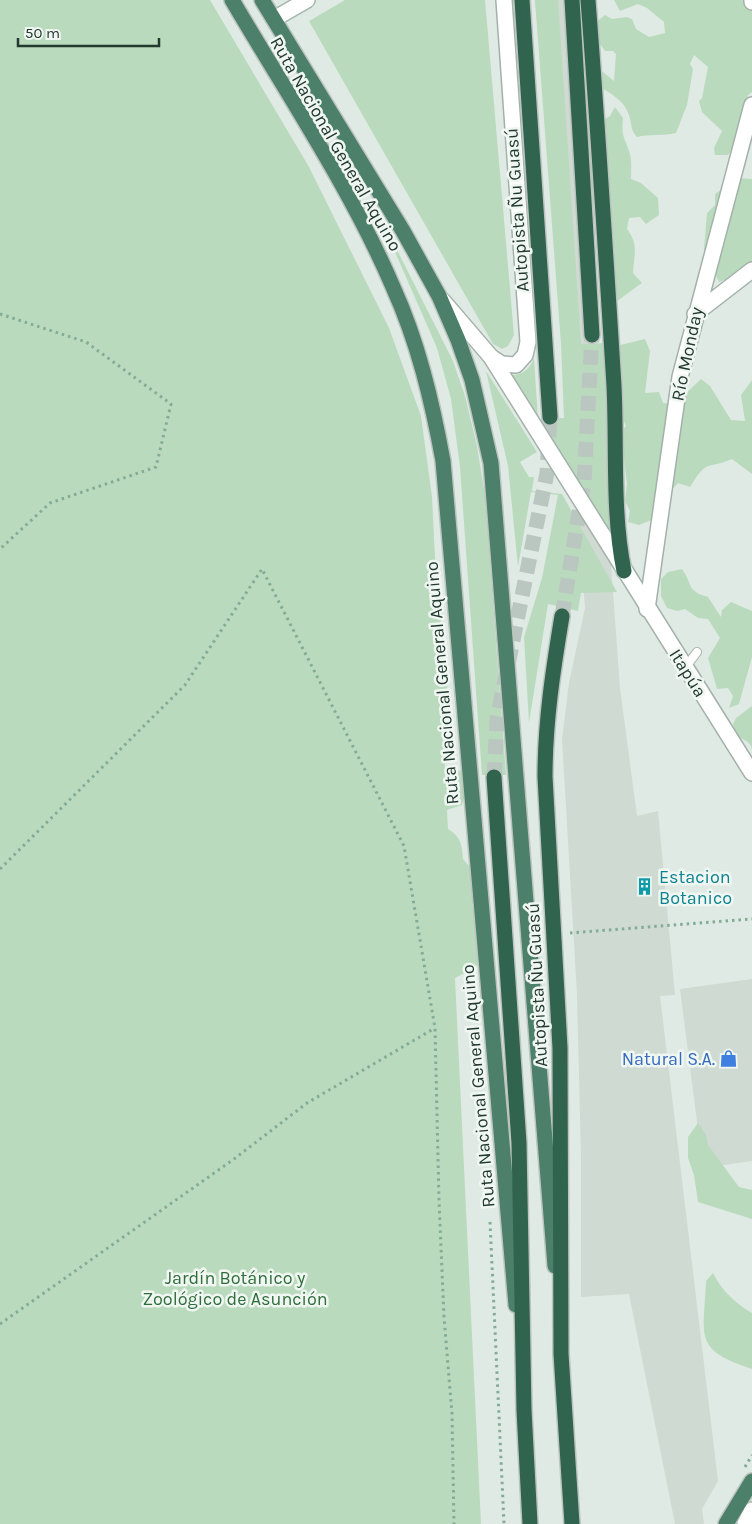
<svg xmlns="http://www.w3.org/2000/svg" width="752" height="1524" font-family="Karla,sans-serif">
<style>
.built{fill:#cfdad2}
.green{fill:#badabd}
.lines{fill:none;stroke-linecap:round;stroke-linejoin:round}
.motorway-tunnel{stroke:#bac7c0;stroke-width:15;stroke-dasharray:15 8;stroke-linecap:butt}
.service-casing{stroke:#a3b1aa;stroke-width:10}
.minor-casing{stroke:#a3b1aa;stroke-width:18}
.tertiary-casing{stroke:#a3b1aa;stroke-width:18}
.secondary-casing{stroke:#a2b8ac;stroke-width:18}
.trunk-casing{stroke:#bdc4c0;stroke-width:18}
.motorway-casing{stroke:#bdc4c0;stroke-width:18}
.path{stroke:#83ac97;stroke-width:3;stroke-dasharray:2.5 4;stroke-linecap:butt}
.service{stroke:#fff;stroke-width:8}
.minor{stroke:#fff;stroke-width:15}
.tertiary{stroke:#fff;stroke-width:15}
.secondary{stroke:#fff;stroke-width:15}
.trunk{stroke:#4c806a;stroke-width:15}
.motorway{stroke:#30644f;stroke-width:15}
.labels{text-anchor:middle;stroke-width:5;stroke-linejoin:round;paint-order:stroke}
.street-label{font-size:18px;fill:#22392e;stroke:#f0f7f2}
.culture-label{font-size:18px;fill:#0d838f;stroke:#f0f7f2;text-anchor:start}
.shop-label{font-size:18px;fill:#366cbe;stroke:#f0f7f2;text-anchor:end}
.park-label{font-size:18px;fill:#2f6e3b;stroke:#f0f7f2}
</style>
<rect width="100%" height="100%" fill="#e0eae4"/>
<!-- built -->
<path class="built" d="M 535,0 L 564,0 L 602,442 L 620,688 L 637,816 L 658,811 L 675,995 L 660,996 L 718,1481 L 702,1509 L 704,1524 L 675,1524 L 629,1294 L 581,1297 L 581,1159 L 577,994 L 562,739 L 569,683 L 585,608 Z
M 752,979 L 752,1161 L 703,1168 L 680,989 Z"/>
<!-- green -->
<path class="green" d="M 0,0 L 210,0 L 309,167 L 389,328 L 421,416 L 432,497 L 437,598 L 441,606 L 443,616 L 438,627 L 440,661 L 447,674 L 448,684 L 442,703 L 445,768 L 463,771 L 466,786 L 462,805 L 447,810 L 448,829 C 461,837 462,845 463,859 L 475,873 L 472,886 L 472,905 L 476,915 L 478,963 L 476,967 L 455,978 L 481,1524 L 0,1524 Z
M 345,0 L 485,0 L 514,335 L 508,346 L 502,349 L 493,344 L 309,21 Z
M 535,0 L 558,0 L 581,344 L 605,343 L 611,536 L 509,375 C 522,376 530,369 534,358 L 538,419 L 564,418 L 561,344 Z
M 614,0 L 752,0 L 752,92 L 748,95 L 735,147 L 728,155 L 715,155 L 714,148 L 722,131 L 702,112 L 699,101 L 702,98 L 708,67 L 694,55 L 690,64 L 693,69 L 687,105 L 676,133 C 663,136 650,134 637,137 C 630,129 632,124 629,115 C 624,100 610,93 597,85 L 596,73 L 603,72 L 614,81 L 616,54 L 613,51 L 605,51 L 595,37 L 595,23 L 605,15 L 612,19 L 627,17 L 632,19 L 636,29 L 649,37 L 665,33 L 664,22 L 647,8 L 638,4 L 620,11 Z
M 615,107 L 623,118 C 621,139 625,137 630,154 C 632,161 631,171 631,179 L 641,183 L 658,198 L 659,215 L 646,224 L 640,217 L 629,218 L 627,229 C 639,244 634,255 633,273 L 642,283 L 613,304 L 599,287 L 607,223 L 594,212 L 598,186 L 606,176 L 609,166 L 597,149 L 603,120 L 610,116 Z
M 738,178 L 752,179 L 752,281 L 741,274 L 719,282 L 704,249 L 707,213 L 715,205 L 715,194 Z
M 397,250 L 453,361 L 465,396 L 477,446 L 485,496 L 506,775 L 482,775 L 460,467 L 451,399 L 437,348 L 395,252 Z
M 645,339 L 650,351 L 645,393 L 659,392 L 663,403 L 675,404 L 701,379 L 710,386 L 731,420 L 745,421 L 741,395 L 752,380 L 752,474 L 732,459 C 706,470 708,458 690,487 L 678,483 L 662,500 L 651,520 L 639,525 L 628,522 L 630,511 L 625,501 L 627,484 L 623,450 L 616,439 L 626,426 L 611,389 L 616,346 Z
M 486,371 L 537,452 L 520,462 L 529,477 L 534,477 L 532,491 L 562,494 L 617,592 L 581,593 L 578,611 L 548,604 L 529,723 L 524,637 L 542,578 L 558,495 L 531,492 L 518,567 L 508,466 Z
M 682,569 C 693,584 686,591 708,597 L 721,617 L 722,610 L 731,602 L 752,611 L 752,657 L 739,704 L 729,708 L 733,696 L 728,688 L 717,689 L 708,658 L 720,638 L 708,619 L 698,618 L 685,609 L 677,611 L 667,608 L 661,596 L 661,579 L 668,572 Z
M 752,706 L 752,750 C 751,741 744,741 738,736 C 736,733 734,727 733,724 L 736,718 Z
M 698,1123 L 706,1135 L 708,1145 L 739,1187 L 752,1190 L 752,1219 L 698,1202 L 694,1175 L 688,1158 L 688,1137 Z
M 713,1273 C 722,1291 735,1303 752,1313 L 752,1369 C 692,1349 704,1337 706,1281 Z"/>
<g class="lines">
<!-- motorway-tunnel -->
<path class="motorway-tunnel" d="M 562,616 L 584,482 L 592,335
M 494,777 L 497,719 L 547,473 L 550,417"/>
<defs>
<path id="service" d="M 685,668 L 697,652"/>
<path id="minor" d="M 752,0 L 752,2
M 695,314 L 752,270
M 491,357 L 502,364 L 516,365 L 525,355 L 528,342 L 504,0
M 647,609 L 680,377 L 752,105"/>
<path id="tertiary" d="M 443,301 L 491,357 L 752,773"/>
<path id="secondary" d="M 274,19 L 307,0
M 745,1524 L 752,1510"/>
<path id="trunk" d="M 232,0 C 286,92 351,189 393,287 C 418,342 432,401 443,461 L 516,1305
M 262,0 L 403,231 L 439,296 L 458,340 L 472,380 L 491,463 L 555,1266
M 726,1524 L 752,1481"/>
<path id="motorway" d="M 522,0 L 550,417
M 572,0 L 592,335
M 588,0 C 598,129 606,257 614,386 C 617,446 612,513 624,571
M 562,616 C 553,670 545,722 545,777 L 560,1048 L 561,1354 L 572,1524
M 494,777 L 519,1143 L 524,1410 L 530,1524"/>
</defs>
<!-- service casing -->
<use href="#service" class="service-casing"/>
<!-- minor casing -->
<use href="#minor" class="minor-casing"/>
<!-- tertiary casing -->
<use href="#tertiary" class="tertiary-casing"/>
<!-- secondary casing -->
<use href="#secondary" class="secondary-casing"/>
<!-- trunk casing -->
<use href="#trunk" class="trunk-casing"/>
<!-- motorway casing -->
<use href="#motorway" class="motorway-casing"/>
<!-- path -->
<path class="path" d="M 0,314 L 86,342 L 171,404 L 156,467 L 50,503 L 0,549
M 0,869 L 185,685 L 262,569 L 404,846 L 435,1028 L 439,1201 L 444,1317 L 452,1414 L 454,1524
M 570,933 L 752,919
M 490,1222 L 504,1524
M 0,1324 L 234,1159 L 307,1103 L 435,1028
M 745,1467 L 752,1455"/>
<!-- service -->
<use href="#service" class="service"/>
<!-- minor -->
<use href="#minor" class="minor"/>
<!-- tertiary -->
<use href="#tertiary" class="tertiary"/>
<!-- secondary -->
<use href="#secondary" class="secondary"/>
<!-- trunk -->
<use href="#trunk" class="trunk"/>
<!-- motorway -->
<use href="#motorway" class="motorway"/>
</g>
<!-- icons -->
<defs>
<symbol id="building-bare" viewBox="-9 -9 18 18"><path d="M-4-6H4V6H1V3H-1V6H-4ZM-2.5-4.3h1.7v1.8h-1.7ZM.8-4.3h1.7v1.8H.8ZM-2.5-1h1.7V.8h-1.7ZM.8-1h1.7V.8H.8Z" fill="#0f9aa8" stroke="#f0f7f2" stroke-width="2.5" paint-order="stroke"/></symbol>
<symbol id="shop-bare" viewBox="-9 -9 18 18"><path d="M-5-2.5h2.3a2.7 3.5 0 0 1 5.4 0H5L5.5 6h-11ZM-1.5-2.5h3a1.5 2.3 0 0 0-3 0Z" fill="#3f7fe0" stroke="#f0f7f2" stroke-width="2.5" paint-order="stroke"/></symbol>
</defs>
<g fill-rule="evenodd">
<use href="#building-bare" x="632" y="874" width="25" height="25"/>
<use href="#shop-bare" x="716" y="1046" width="25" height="25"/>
</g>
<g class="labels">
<!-- street labels -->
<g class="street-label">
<text transform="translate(336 144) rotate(60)" y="6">Ruta Nacional General Aquino</text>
<text transform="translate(517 210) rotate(-94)" y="6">Autopista Ñu Guasú</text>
<text transform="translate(687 354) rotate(-78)" y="6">Río Monday</text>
<text transform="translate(688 673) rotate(58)" y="6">Itapúa</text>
<text transform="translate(442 683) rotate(-95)" y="6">Ruta Nacional General Aquino</text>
<text transform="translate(537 985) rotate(-93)" y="6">Autopista Ñu Guasú</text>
<text transform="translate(478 1086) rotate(-95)" y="6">Ruta Nacional General Aquino</text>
</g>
<!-- culture labels -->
<g class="culture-label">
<text x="659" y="883">Estacion<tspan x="659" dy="21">Botanico</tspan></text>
</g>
<!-- shop labels -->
<g class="shop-label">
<text x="715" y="1065">Natural S.A.</text>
</g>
<!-- park labels -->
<g class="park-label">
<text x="235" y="1284">Jardín Botánico y<tspan x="235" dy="21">Zoológico de Asunción</tspan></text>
</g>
</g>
<!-- scale -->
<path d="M18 38v8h141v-8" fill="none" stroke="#22392e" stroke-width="2.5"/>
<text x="25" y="38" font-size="15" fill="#22392e" stroke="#f0f7f2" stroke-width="4" paint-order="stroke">50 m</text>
</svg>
